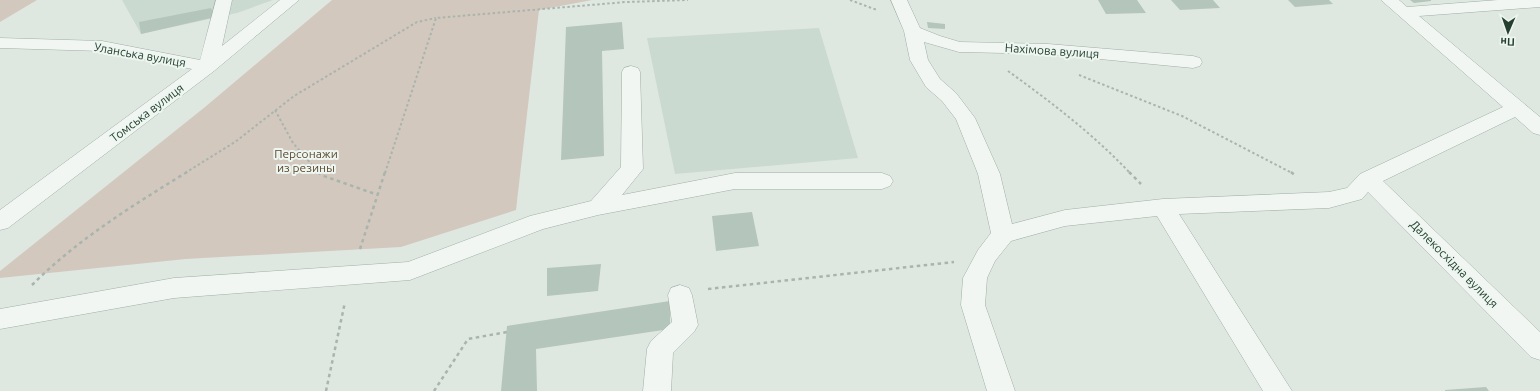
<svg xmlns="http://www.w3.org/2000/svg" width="1540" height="391" font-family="Ubuntu,sans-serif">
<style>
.built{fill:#cbdad0}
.green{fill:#d3c8be}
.building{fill:#b4c5bb}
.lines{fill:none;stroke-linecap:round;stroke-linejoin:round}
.minor-casing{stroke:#9fafa5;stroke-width:1}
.path-far1{stroke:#a8b4ad;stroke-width:2;stroke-dasharray:2.5 2.5;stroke-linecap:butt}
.path{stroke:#a8b4ad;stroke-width:2.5;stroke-dasharray:3.5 3.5;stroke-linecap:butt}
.minor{fill:#f1f6f3;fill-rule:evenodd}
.labels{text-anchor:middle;stroke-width:4;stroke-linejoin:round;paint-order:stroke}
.street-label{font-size:12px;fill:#264030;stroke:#edf6f0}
.park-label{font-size:12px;fill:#5d4a32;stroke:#edf6f0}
</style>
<rect width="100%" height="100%" fill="#dee8e1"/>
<!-- built -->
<path class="built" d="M 122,0 L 273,0 L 237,13 L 141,34 Z
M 819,28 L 858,158 L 675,174 L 647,38 Z"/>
<!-- green -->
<path class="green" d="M 0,0 L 37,0 L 0,22 Z
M 332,0 L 592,0 L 539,10 L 516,210 L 401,247 L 186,259 L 0,278 L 0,271 L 205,107 Z"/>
<!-- building -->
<path class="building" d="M 1098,0 L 1137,0 L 1146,13 L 1106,14 Z
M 1171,0 L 1213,0 L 1220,8 L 1180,10 Z
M 1288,0 L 1329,0 L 1333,4 L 1295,7 Z
M 1410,0 L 1431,0 L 1431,1 L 1414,3 Z
M 211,8 L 215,17 L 141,34 L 139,22 Z
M 622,22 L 624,49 L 602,51 L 604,156 L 561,160 L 566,27 Z
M 927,22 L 945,24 L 945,29 L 928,28 Z
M 752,212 L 759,246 L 716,251 L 712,216 Z
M 601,264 L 598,291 L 547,296 L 547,268 Z
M 670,301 L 670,329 L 536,349 L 537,391 L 501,391 L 507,326 Z
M 1486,387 L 1489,391 L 1445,391 L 1445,390 Z"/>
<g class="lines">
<defs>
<path id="minor" d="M 216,0 L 232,0 L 222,46 L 280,0 L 299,0 L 214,71 L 8,228 L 0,230 L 0,210 L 192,69 L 102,51 L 0,48 L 0,38 L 102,41 L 200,60 Z
M 891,0 L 907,0 L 920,28 L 940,36 L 960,42 L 1048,44 L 1193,56 L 1200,58 L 1202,62 L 1200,66 L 1193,68 L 1048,54 L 959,52 L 924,42 L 928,60 L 940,79 L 956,93 L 975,118 L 1000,174 L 1012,224 L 1065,210 L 1163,199 L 1329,192 L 1347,188 L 1360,174 L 1503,107 L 1381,0 L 1399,0 L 1407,7 L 1498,0 L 1540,0 L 1540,7 L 1419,16 L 1540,117 L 1540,135 L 1533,133 L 1515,117 L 1383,181 L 1540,332 L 1540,360 L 1531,357 L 1368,192 L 1362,199 L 1329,208 L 1179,214 L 1292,391 L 1263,391 L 1157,216 L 1065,226 L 1011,241 L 995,261 L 987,278 L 985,305 L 1015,391 L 987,391 L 961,305 L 963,278 L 978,250 L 991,233 L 978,174 L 956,119 L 942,101 L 926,87 L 910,60 L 904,31 Z
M 631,66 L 638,68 L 640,72 L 643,169 L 622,195 L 735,173 L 882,173 L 890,176 L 893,181 L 890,186 L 882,189 L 735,189 L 598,215 L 543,229 L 410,280 L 174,298 L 0,329 L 0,309 L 174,278 L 408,262 L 530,216 L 591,201 L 621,167 L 622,72 L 624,68 Z
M 680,285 L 689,288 L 692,295 L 698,325 L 694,332 L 673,353 L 671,391 L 643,391 L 647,349 L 651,341 L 672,322 L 668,295 L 671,288 Z"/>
</defs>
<!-- minor casing -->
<use href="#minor" class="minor-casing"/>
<!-- path-far1 -->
<path class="path-far1" d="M 850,0 L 877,10
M 1008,71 C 1051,102 1093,134 1130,173
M 1079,75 L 1182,116 L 1292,173
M 275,110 L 293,143 L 319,173
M 185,173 L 235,142 L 294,96 L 417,22 L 436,18
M 385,173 L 436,18 L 626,2 L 688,0"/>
<!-- path -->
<path class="path" d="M 318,172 L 321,175 L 378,195
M 1129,172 L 1141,184
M 1291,172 L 1296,176
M 360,249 L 385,172
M 32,285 C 78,239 132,206 187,172
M 708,289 L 954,262
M 326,391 L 345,302
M 434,391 L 468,339 L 507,332"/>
<!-- minor -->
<use href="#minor" class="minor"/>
</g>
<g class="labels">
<!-- street labels -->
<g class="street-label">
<text transform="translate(1052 51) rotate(4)" y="4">Нахімова вулиця</text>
<text transform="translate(140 55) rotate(10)" y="4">Уланська вулиця</text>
<text transform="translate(147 113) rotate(-37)" y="4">Томська вулиця</text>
<text transform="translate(1454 264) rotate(45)" y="4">Далекосхідна вулиця</text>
</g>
<!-- park labels -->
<g class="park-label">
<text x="306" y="158">Персонажи<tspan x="306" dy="14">из резины</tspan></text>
</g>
</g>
<!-- north arrow -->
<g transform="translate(1508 32) rotate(182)" stroke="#edf6f0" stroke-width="3" paint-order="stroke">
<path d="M0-3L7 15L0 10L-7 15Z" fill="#264030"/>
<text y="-6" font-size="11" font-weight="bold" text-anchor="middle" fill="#264030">Пн</text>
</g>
</svg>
